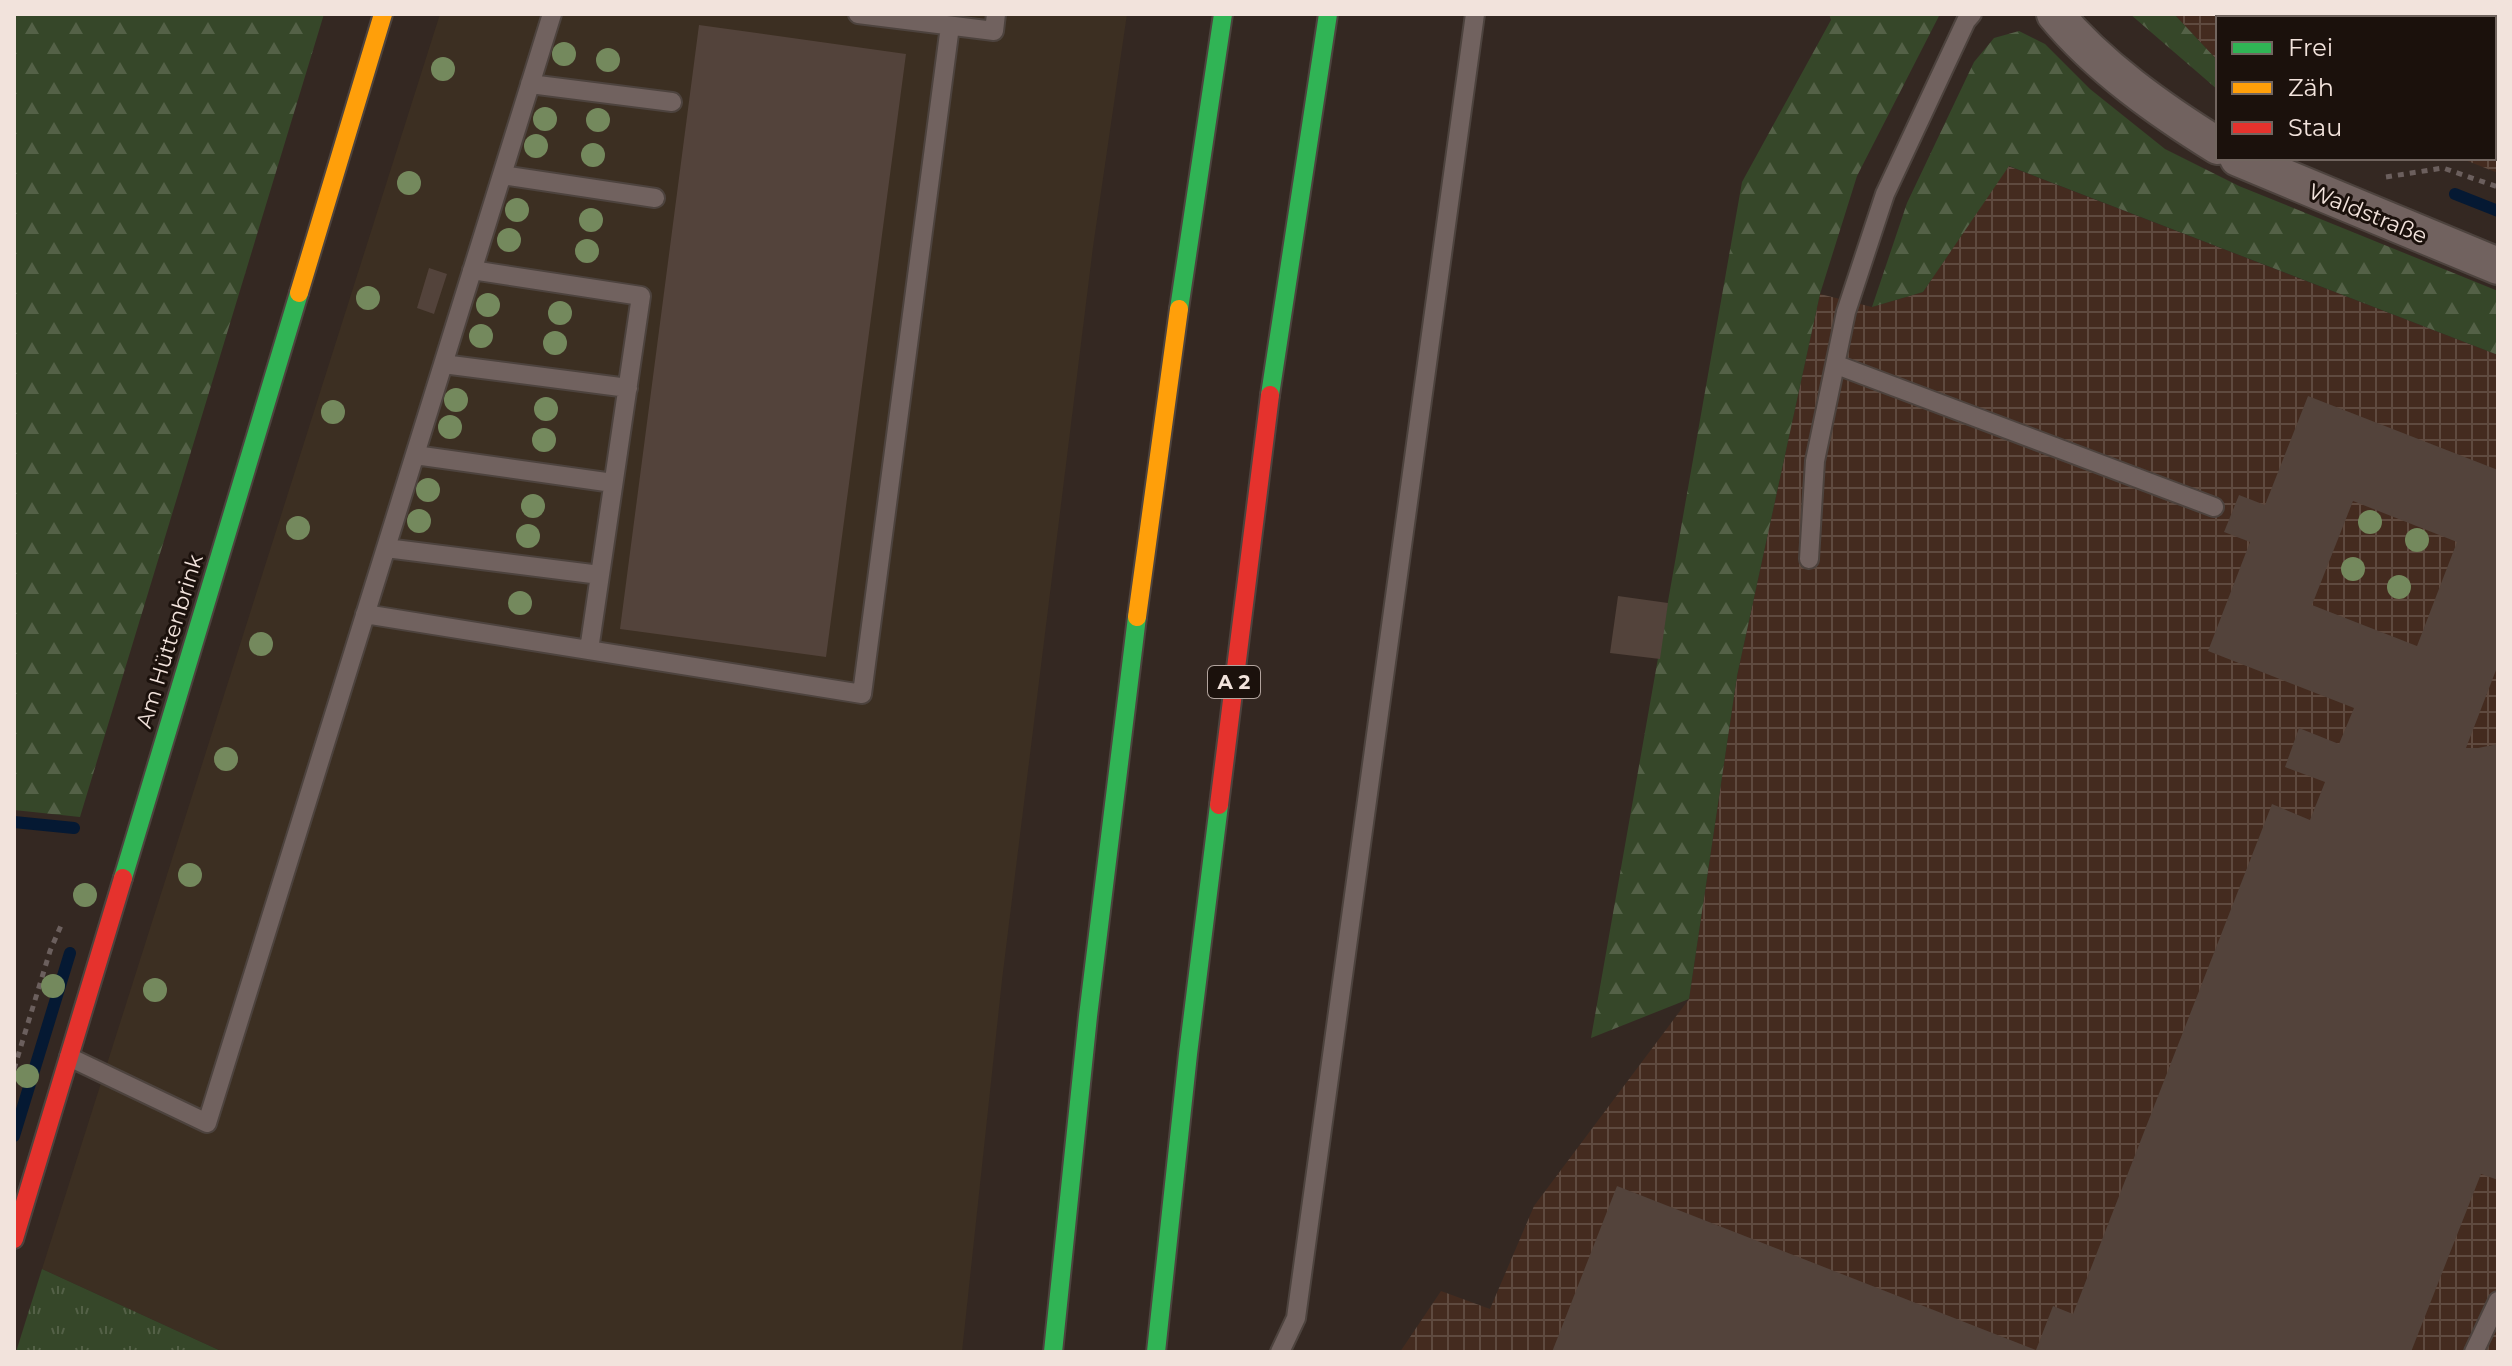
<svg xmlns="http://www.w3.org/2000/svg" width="2512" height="1366" font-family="Montserrat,sans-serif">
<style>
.commercial{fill:#3c2f22}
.industrial{fill:url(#industrial-grid)}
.grass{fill:url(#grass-tufts)}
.forest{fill:url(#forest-firs)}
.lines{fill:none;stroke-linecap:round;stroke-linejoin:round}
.stream{stroke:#051933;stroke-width:12}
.building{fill:#53433b;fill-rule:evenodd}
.lane-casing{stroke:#4d433e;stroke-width:22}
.street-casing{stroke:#4d433e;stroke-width:40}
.fast-casing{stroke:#4d433e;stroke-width:22}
.slow-casing{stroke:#4d433e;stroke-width:22}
.jam-casing{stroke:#4d433e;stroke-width:22}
.path{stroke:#6b5f5d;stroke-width:5;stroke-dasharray:6 6;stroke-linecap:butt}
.lane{stroke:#71625f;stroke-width:18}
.street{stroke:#71625f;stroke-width:36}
.fast{stroke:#30b455;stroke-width:18}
.slow{stroke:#ff9f0a;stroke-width:18}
.jam{stroke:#e5322d;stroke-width:18}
.tree{fill:#74895d}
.labels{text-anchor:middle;stroke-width:6;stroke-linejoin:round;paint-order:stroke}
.shield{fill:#1b110c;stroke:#b2a49e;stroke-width:2}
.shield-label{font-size:20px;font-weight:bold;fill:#f2e3dc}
.street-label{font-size:22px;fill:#f2e3dc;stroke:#1b110c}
</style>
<defs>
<pattern id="industrial-grid" width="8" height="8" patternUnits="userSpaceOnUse" patternTransform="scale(2)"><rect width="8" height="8" fill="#442b1f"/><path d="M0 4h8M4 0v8" fill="none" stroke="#5f4a3f"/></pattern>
<pattern id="grass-tufts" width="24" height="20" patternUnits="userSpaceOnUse" patternTransform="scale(2)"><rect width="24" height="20" fill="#364729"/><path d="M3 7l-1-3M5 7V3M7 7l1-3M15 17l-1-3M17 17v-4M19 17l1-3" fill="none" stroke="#546147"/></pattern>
<pattern id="forest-firs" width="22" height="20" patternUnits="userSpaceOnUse" patternTransform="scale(2)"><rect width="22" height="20" fill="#364729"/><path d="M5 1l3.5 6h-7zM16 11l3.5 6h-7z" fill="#546147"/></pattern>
</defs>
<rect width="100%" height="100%" fill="#342822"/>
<!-- commercial -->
<path class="commercial" d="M 440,14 L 1127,14 L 1093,247 L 1002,980 L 962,1352 L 223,1352 L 42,1269 Z"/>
<!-- industrial -->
<path class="industrial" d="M 2174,14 L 2498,14 L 2498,173 L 2460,158 L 2494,158 L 2494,18 L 2218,18 L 2218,61 Z
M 2008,166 L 2498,355 L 2498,1352 L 1400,1352 L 1441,1291 L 1490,1309 L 1534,1206 L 1689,999 L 1737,676 L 1820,294 L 1872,307 L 1923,292 Z"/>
<!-- grass -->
<path class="grass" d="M 42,1269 L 223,1352 L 16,1352 Z"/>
<!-- forest -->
<path class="forest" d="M 14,14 L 324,14 L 80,817 L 14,810 Z
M 1829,14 L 1940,14 L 1857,176 L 1820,294 L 1737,676 L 1689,999 L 1591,1038 L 1742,182 L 1831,20 Z
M 2130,14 L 2174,14 L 2218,61 L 2218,90 Z
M 2019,31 L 2045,44 L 2090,89 L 2165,149 L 2239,186 L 2498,291 L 2498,355 L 2009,166 L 1923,292 L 1872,307 L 1907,203 L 1974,62 L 1994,38 Z"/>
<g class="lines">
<!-- stream -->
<path class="stream" d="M 2455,194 L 2498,211
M 14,822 L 74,828
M 14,1136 L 70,953"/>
</g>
<!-- building -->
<path class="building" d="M 699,25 L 906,54 L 826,657 L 620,629 Z
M 429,268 L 447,274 L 434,314 L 417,308 Z
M 2308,396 L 2498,470 L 2498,665 L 2466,748 L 2478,748 L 2498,744 L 2498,1180 L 2481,1174 L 2411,1352 L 1552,1352 L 1617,1186 L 2036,1350 L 2053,1306 L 2073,1314 L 2272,804 L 2310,820 L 2325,782 L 2285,767 L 2299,728 L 2339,744 L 2354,708 L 2208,651 L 2250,542 L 2224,532 L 2239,495 L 2265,505 ZM 2353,501 L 2457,542 L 2417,646 L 2312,605 Z
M 1618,596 L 1668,603 L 1660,659 L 1610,653 Z"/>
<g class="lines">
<defs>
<path id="lane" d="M 858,14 L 994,31 L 996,14
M 530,84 L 672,102
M 502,175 L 655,198
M 472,270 L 641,296 L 589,650
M 443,364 L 628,388
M 1837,365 L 2214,507
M 415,455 L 613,483
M 386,548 L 600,575
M 1809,559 L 1815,461 L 1846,312 L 1885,194 L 1966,21 L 1972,14
M 365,614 L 862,694 L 950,26
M 69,1057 L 207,1123 L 552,14
M 1280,1352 L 1296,1318 L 1475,14
M 2474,1352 L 2498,1301"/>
<path id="street" d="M 2055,14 C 2099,67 2160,110 2218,146
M 2238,158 L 2498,266"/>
<path id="fast" d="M 1179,309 L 1223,14
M 1270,395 L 1328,14
M 123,878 L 299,293
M 1053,1352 L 1088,1016 L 1137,617
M 1156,1352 L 1188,1054 L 1219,805"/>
<path id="slow" d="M 299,293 L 383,14
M 1137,617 L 1179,309"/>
<path id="jam" d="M 1219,805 L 1270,395
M 14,1239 L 123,878"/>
</defs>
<!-- lane casing -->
<use href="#lane" class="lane-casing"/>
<!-- street casing -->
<use href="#street" class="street-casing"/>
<!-- fast casing -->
<use href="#fast" class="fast-casing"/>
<!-- slow casing -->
<use href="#slow" class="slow-casing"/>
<!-- jam casing -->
<use href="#jam" class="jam-casing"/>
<!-- path -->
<path class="path" d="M 2386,177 L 2443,168 L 2498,187
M 14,1069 L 50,951 L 63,921"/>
<!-- lane -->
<use href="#lane" class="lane"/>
<!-- street -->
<use href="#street" class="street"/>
<!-- fast -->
<use href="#fast" class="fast"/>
<!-- slow -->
<use href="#slow" class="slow"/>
<!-- jam -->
<use href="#jam" class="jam"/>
</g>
<!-- trees -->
<g class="tree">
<circle cx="564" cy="54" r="12"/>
<circle cx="608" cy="60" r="12"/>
<circle cx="443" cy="69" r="12"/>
<circle cx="545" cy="119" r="12"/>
<circle cx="598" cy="120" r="12"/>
<circle cx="536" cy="146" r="12"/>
<circle cx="593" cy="155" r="12"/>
<circle cx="409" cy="183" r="12"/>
<circle cx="517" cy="210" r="12"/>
<circle cx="591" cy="220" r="12"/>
<circle cx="509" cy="240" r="12"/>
<circle cx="587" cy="251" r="12"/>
<circle cx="368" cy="298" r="12"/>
<circle cx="488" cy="305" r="12"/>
<circle cx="560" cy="313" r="12"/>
<circle cx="481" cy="336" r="12"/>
<circle cx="555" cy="343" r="12"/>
<circle cx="456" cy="400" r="12"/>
<circle cx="546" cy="409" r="12"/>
<circle cx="333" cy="412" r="12"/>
<circle cx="450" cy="427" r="12"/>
<circle cx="544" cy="440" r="12"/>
<circle cx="428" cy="490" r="12"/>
<circle cx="533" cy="506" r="12"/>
<circle cx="419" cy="521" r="12"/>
<circle cx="2370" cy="522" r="12"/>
<circle cx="298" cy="528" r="12"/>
<circle cx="528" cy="536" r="12"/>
<circle cx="2417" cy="540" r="12"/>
<circle cx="2353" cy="569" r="12"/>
<circle cx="2399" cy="587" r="12"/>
<circle cx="520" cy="603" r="12"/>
<circle cx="261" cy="644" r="12"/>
<circle cx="226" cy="759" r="12"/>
<circle cx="190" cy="875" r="12"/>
<circle cx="85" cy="895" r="12"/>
<circle cx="53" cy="986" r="12"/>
<circle cx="155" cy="990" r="12"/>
<circle cx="27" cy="1076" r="12"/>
</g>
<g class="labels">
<!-- shield labels -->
<rect class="shield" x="1208" y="666" width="52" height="32" rx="6"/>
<g class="shield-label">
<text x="1234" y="689">A 2</text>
</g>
<!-- street labels -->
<g class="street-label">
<text transform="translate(2368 213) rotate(22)" y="8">Waldstraße</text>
<text transform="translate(169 641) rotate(-73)" y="8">Am Hüttenbrink</text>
</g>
</g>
<!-- border -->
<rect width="2512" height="1366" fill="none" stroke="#f2e3dc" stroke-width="32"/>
<!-- legend -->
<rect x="2216" y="16" width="280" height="144" fill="#1b110c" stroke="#71655f" stroke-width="2"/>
<rect x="2232" y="42" width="40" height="12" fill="#30b455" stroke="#71655f" stroke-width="2"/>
<text x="2288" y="56" font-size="24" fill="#f2e3dc">Frei</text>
<rect x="2232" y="82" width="40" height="12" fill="#ff9f0a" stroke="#71655f" stroke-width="2"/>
<text x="2288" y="96" font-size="24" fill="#f2e3dc">Zäh</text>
<rect x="2232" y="122" width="40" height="12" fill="#e5322d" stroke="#71655f" stroke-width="2"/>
<text x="2288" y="136" font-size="24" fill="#f2e3dc">Stau</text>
</svg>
